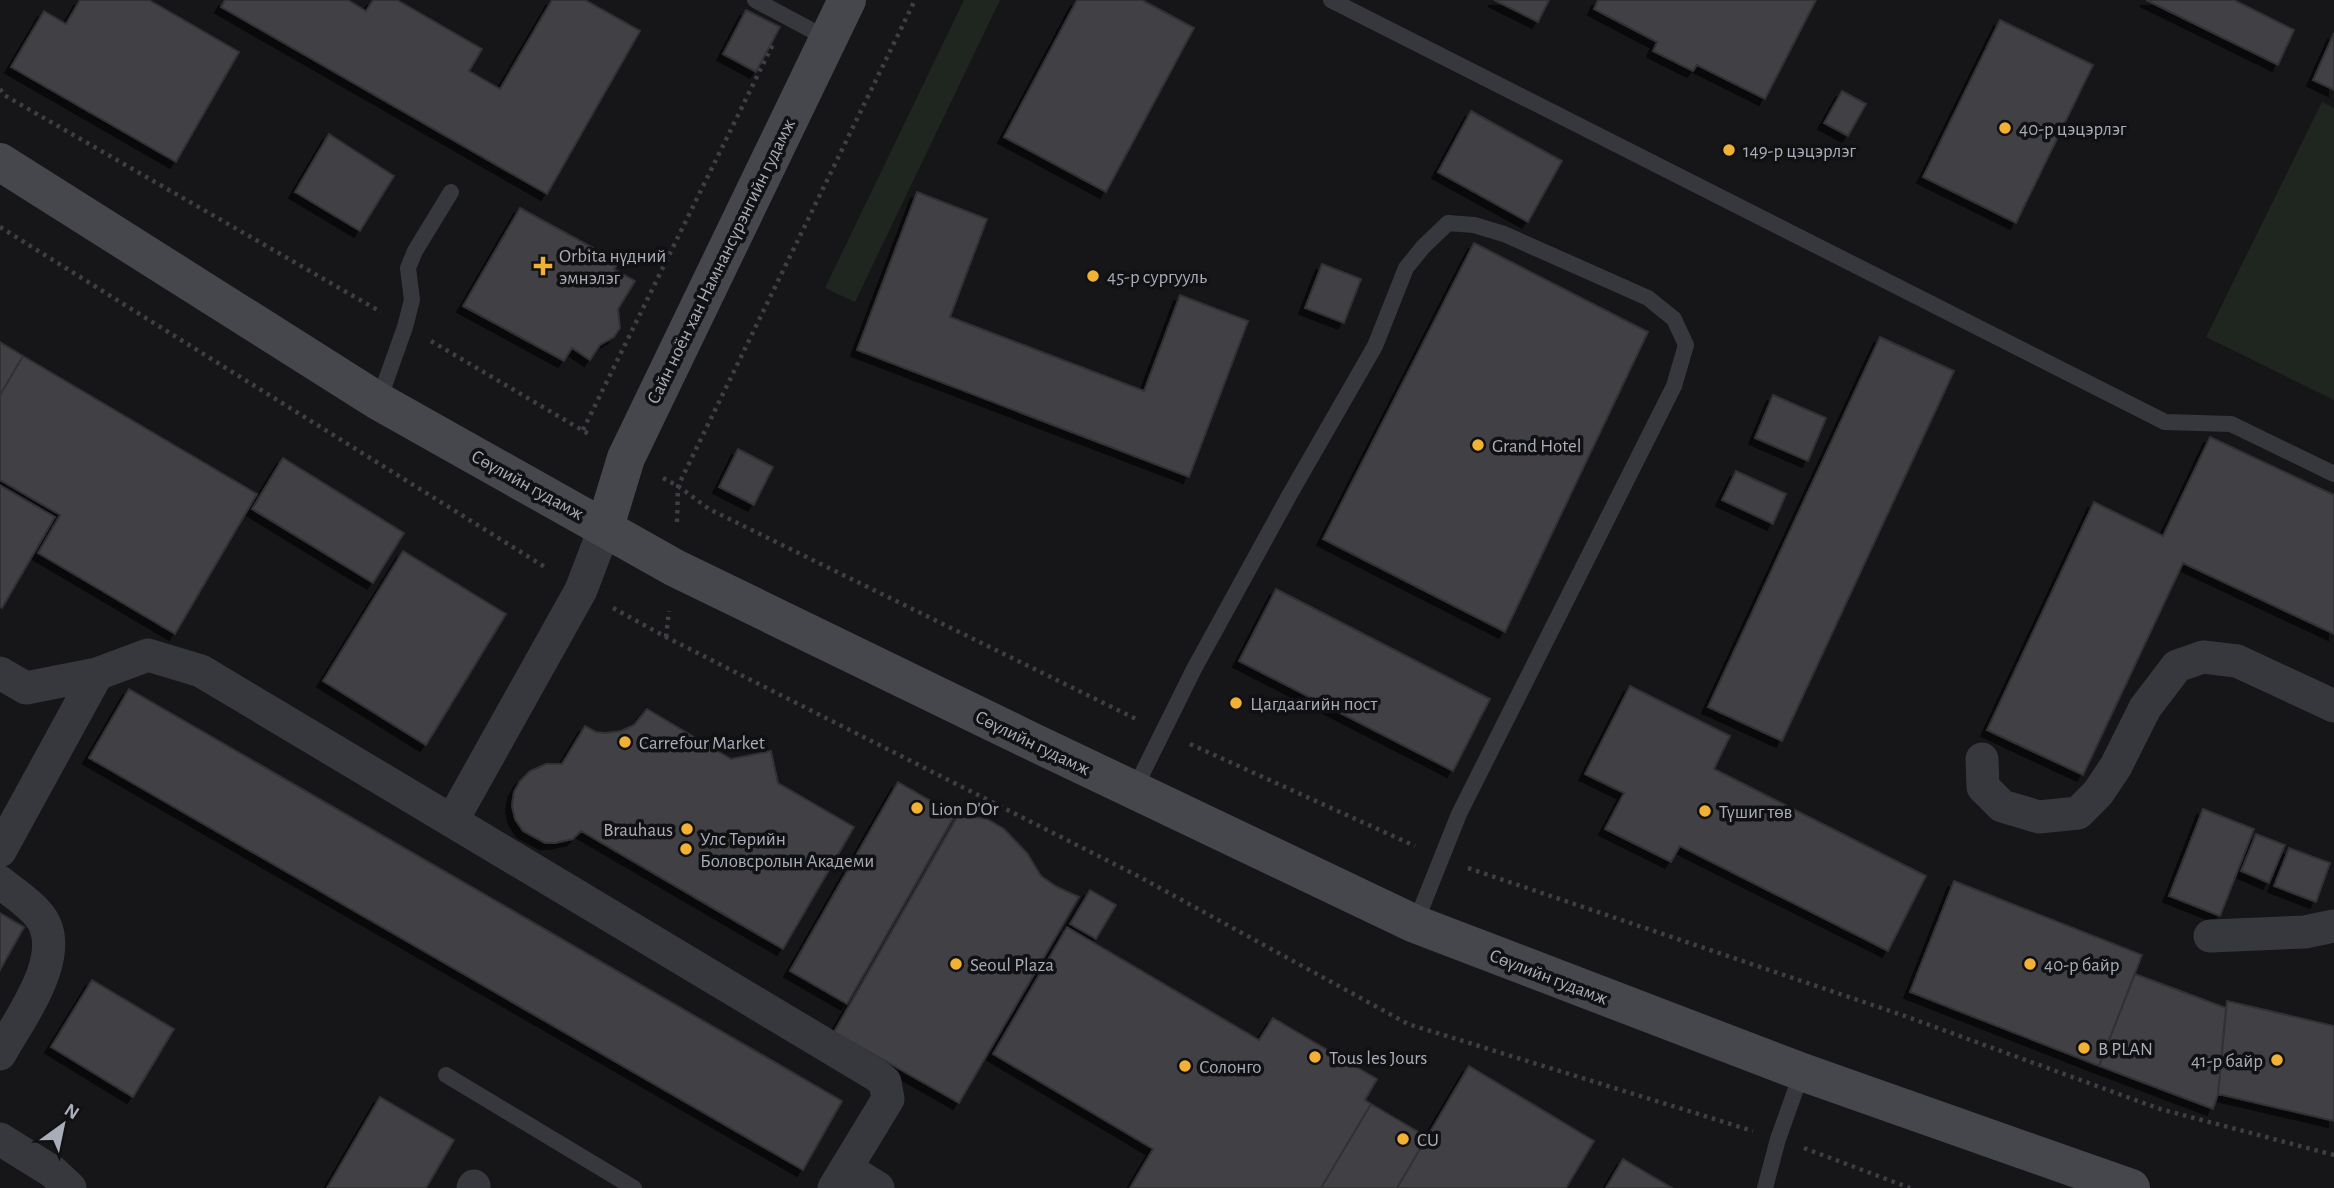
<svg xmlns="http://www.w3.org/2000/svg" width="2334" height="1188" font-family="'Alegreya Sans',sans-serif">
<style>
.green{fill:#1e261f}
.building{fill:#404145;stroke:#303034;stroke-width:2;filter:url(#shadow)}
.lines{fill:none;stroke-linecap:round;stroke-linejoin:round}
.path{stroke:#3d3f44;stroke-width:4.5;stroke-dasharray:3.5 5;stroke-linecap:butt}
.lane{stroke:#37383d;stroke-width:16}
.street{stroke:#37383d;stroke-width:33}
.secondary{stroke:#45474d;stroke-width:38}
.poi-dot{fill:#f2b134;stroke:#111113;stroke-width:2.5}
.labels{text-anchor:middle;stroke-width:7;stroke-linejoin:round;paint-order:stroke}
.poi-label{font-size:19px;fill:#a8adb8;stroke:#111113;text-anchor:start}
.street-label{font-size:19px;fill:#a8adb8;stroke:#111113}
</style>
<defs>
<filter id="shadow"><feDropShadow dx="-6" dy="6" stdDeviation="0" flood-color="#0009"/></filter>
</defs>
<rect width="100%" height="100%" fill="#161618"/>
<!-- green -->
<path class="green" d="M 964,0 L 1000,0 L 855,302 L 825,288 Z
M 2322,102 L 2334,108 L 2334,400 L 2206,337 Z"/>
<!-- building -->
<path class="building" d="M 80,0 L 149,0 L 239,52 L 176,162 L 11,67 L 44,11 L 66,24 Z
M 225,0 L 348,0 L 366,11 L 373,0 L 397,0 L 482,49 L 469,71 L 500,89 L 552,0 L 585,0 L 640,31 L 547,194 L 221,7 Z
M 1077,0 L 1142,0 L 1194,28 L 1106,192 L 1004,137 Z
M 1494,0 L 1549,0 L 1538,22 Z
M 1598,0 L 1816,0 L 1765,99 L 1697,65 L 1693,71 L 1653,51 L 1657,42 L 1594,9 Z
M 2146,0 L 2234,0 L 2294,30 L 2278,65 Z
M 746,10 L 780,27 L 756,72 L 723,54 Z
M 2000,20 L 2093,65 L 2016,223 L 1923,177 Z
M 2334,33 L 2334,90 L 2313,80 Z
M 1842,91 L 1866,104 L 1848,136 L 1824,123 Z
M 1471,111 L 1562,161 L 1528,222 L 1438,172 Z
M 329,134 L 394,176 L 360,231 L 295,192 Z
M 917,192 L 987,219 L 950,317 L 1144,391 L 1180,295 L 1248,321 L 1189,477 L 857,350 Z
M 520,208 L 619,262 L 614,269 L 635,281 L 618,309 L 620,328 L 614,337 L 600,345 L 590,360 L 572,348 L 564,361 L 463,306 Z
M 1474,243 L 1648,332 L 1505,632 L 1323,539 Z
M 1322,264 L 1361,279 L 1344,323 L 1305,308 Z
M 1880,337 L 1954,371 L 1782,741 L 1708,707 Z
M 0,342 L 23,356 L 0,395 Z
M 23,356 L 257,494 L 175,634 L 38,553 L 60,515 L 0,480 L 0,395 Z
M 1773,395 L 1826,418 L 1808,461 L 1755,438 Z
M 2210,437 L 2334,495 L 2334,634 L 2183,563 L 2083,775 L 1987,730 L 2094,502 L 2163,536 Z
M 738,449 L 773,467 L 754,505 L 719,487 Z
M 283,458 L 404,533 L 373,583 L 252,509 Z
M 1736,471 L 1786,494 L 1773,524 L 1722,500 Z
M 0,485 L 55,517 L 2,608 L 0,607 Z
M 403,551 L 506,614 L 426,745 L 323,681 Z
M 1276,589 L 1490,699 L 1453,771 L 1239,661 Z
M 1630,686 L 1730,736 L 1714,769 L 1926,876 L 1888,951 L 1680,846 L 1671,862 L 1605,829 L 1624,793 L 1585,774 Z
M 129,689 L 842,1101 L 803,1170 L 89,758 Z
M 647,709 L 731,759 L 771,751 L 778,783 L 854,827 L 783,949 L 581,831 L 573,839 L 555,843 L 545,843 L 523,831 L 515,819 L 512,806 L 514,792 L 520,781 L 530,771 L 546,764 L 562,764 L 585,726 L 596,732 L 606,733 L 621,731 L 634,725 Z
M 898,782 L 955,815 L 847,1004 L 790,971 Z
M 2203,809 L 2254,829 L 2220,916 L 2169,896 Z
M 967,816 L 987,819 L 1004,829 L 1027,853 L 1041,876 L 1057,887 L 1079,897 L 959,1103 L 834,1032 L 957,817 Z
M 2256,834 L 2285,845 L 2269,883 L 2241,871 Z
M 2289,848 L 2330,863 L 2316,902 L 2274,886 Z
M 1954,881 L 2142,955 L 2099,1066 L 1910,992 Z
M 1090,890 L 1116,905 L 1096,939 L 1070,924 Z
M 0,913 L 24,927 L 0,970 Z
M 1067,927 L 1259,1040 L 1273,1018 L 1377,1079 L 1365,1100 L 1371,1104 L 1321,1188 L 1130,1188 L 1153,1149 L 993,1054 Z
M 2135,974 L 2226,1008 L 2218,1094 L 2213,1109 L 2099,1066 Z
M 92,980 L 174,1029 L 133,1097 L 51,1047 Z
M 2227,1001 L 2334,1026 L 2334,1121 L 2218,1094 Z
M 1469,1066 L 1594,1141 L 1566,1188 L 1397,1188 Z
M 380,1097 L 454,1140 L 426,1188 L 327,1188 Z
M 1371,1104 L 1427,1137 L 1397,1188 L 1321,1188 Z
M 1623,1159 L 1672,1188 L 1606,1188 Z"/>
<g class="lines">
<!-- path -->
<path class="path" d="M 0,89 L 4,95 L 381,312
M 0,227 L 548,569
M 431,341 L 592,436
M 583,430 L 774,42
M 663,478 L 678,486 L 709,509 L 1138,720
M 677,522 L 678,486 L 915,0
M 613,608 L 666,637 L 1138,876 L 1408,1024 L 1753,1131
M 666,637 L 669,611
M 1190,744 L 1415,846
M 1468,868 L 1902,1015 L 2160,1109 L 2334,1155
M 1804,1148 L 1910,1188"/>
<!-- lane -->
<path class="lane" d="M 755,0 L 828,39
M 1331,0 L 2165,422 L 2231,424 L 2334,474
M 379,400 L 405,327 L 412,300 L 408,268 L 415,251 L 451,192
M 1134,790 L 1194,669 L 1290,494 L 1375,346 L 1406,268 L 1423,247 L 1448,223 L 1474,225 L 1504,234 L 1648,298 L 1674,319 L 1686,345 L 1674,386 L 1459,814 L 1415,924
M 446,1075 L 634,1188
M 1765,1188 L 1778,1139 L 1802,1072"/>
<!-- street -->
<path class="street" d="M 605,527 L 581,590 L 452,821 L 876,1075 L 885,1082 L 888,1099 L 834,1188
M 0,673 L 26,688 L 97,674 L 148,655 L 201,671 L 452,821
M 1982,759 L 1983,787 L 2002,806 L 2039,817 L 2078,813 L 2098,793 L 2116,766 L 2145,708 L 2177,666 L 2203,657 L 2237,661 L 2334,706
M 0,851 L 97,674
M 0,882 C 12,892 28,902 38,914 C 71,952 19,1019 0,1054
M 2210,936 L 2305,932 L 2334,926
M 0,1139 L 53,1172 L 70,1188
M 846,1168 L 878,1188
M 473,1188 L 474,1186"/>
<!-- secondary -->
<path class="secondary" d="M 0,162 L 378,401 L 675,568 L 1029,740 L 1415,924 L 1802,1072 L 2131,1188
M 605,527 L 626,458 L 847,0"/>
</g>
<!-- markers -->
<g class="poi-dot">
<circle cx="2005" cy="128" r="7"/>
<circle cx="1729" cy="150" r="7"/>
<path d="M539.5 255.5h7v7h7v7h-7v7h-7v-7h-7v-7h7z"/>
<circle cx="1093" cy="276" r="7"/>
<circle cx="1478" cy="445" r="7"/>
<circle cx="1236" cy="703" r="7"/>
<circle cx="625" cy="742" r="7"/>
<circle cx="917" cy="808" r="7"/>
<circle cx="1705" cy="811" r="7"/>
<circle cx="687" cy="829" r="7"/>
<circle cx="686" cy="849" r="7"/>
<circle cx="956" cy="964" r="7"/>
<circle cx="2030" cy="964" r="7"/>
<circle cx="2084" cy="1048" r="7"/>
<circle cx="1315" cy="1057" r="7"/>
<circle cx="2277" cy="1060" r="7"/>
<circle cx="1185" cy="1066" r="7"/>
<circle cx="1403" cy="1139" r="7"/>
</g>
<g class="labels">
<!-- poi labels -->
<g class="poi-label">
<text x="2019" y="135">40-р цэцэрлэг</text>
<text x="1743" y="157">149-р цэцэрлэг</text>
<text x="559" y="262">Orbita нүдний<tspan x="559" dy="22">эмнэлэг</tspan></text>
<text x="1107" y="283">45-р сургууль</text>
<text x="1492" y="452">Grand Hotel</text>
<text x="1250" y="710">Цагдаагийн пост</text>
<text x="639" y="749">Carrefour Market</text>
<text x="931" y="815">Lion D'Or</text>
<text x="1719" y="818">Түшиг төв</text>
<text x="673" y="836" text-anchor="end">Brauhaus</text>
<text x="700" y="845">Улс Төрийн<tspan x="700" dy="22">Боловсролын Академи</tspan></text>
<text x="970" y="971">Seoul Plaza</text>
<text x="2044" y="971">40-р байр</text>
<text x="2098" y="1055">B PLAN</text>
<text x="1329" y="1064">Tous les Jours</text>
<text x="2263" y="1067" text-anchor="end">41-р байр</text>
<text x="1199" y="1073">Солонго</text>
<text x="1417" y="1146">CU</text>
</g>
<!-- street labels -->
<g class="street-label">
<text transform="translate(720 261) rotate(-64)" y="7">Сайн ноён хан Намнансүрэнгийн гудамж</text>
<text transform="translate(528 484) rotate(29)" y="7">Сөүлийн гудамж</text>
<text transform="translate(1033 742) rotate(26)" y="7">Сөүлийн гудамж</text>
<text transform="translate(1549 976) rotate(21)" y="7">Сөүлийн гудамж</text>
</g>
</g>
<!-- north arrow -->
<g transform="translate(63 1125) rotate(33)" stroke="#111113" stroke-width="5" paint-order="stroke">
<path d="M0-5L12 26L0 18L-12 26Z" fill="#a8adb8"/>
<text y="-10" font-size="19" font-weight="bold" text-anchor="middle" fill="#a8adb8">N</text>
</g>
</svg>
